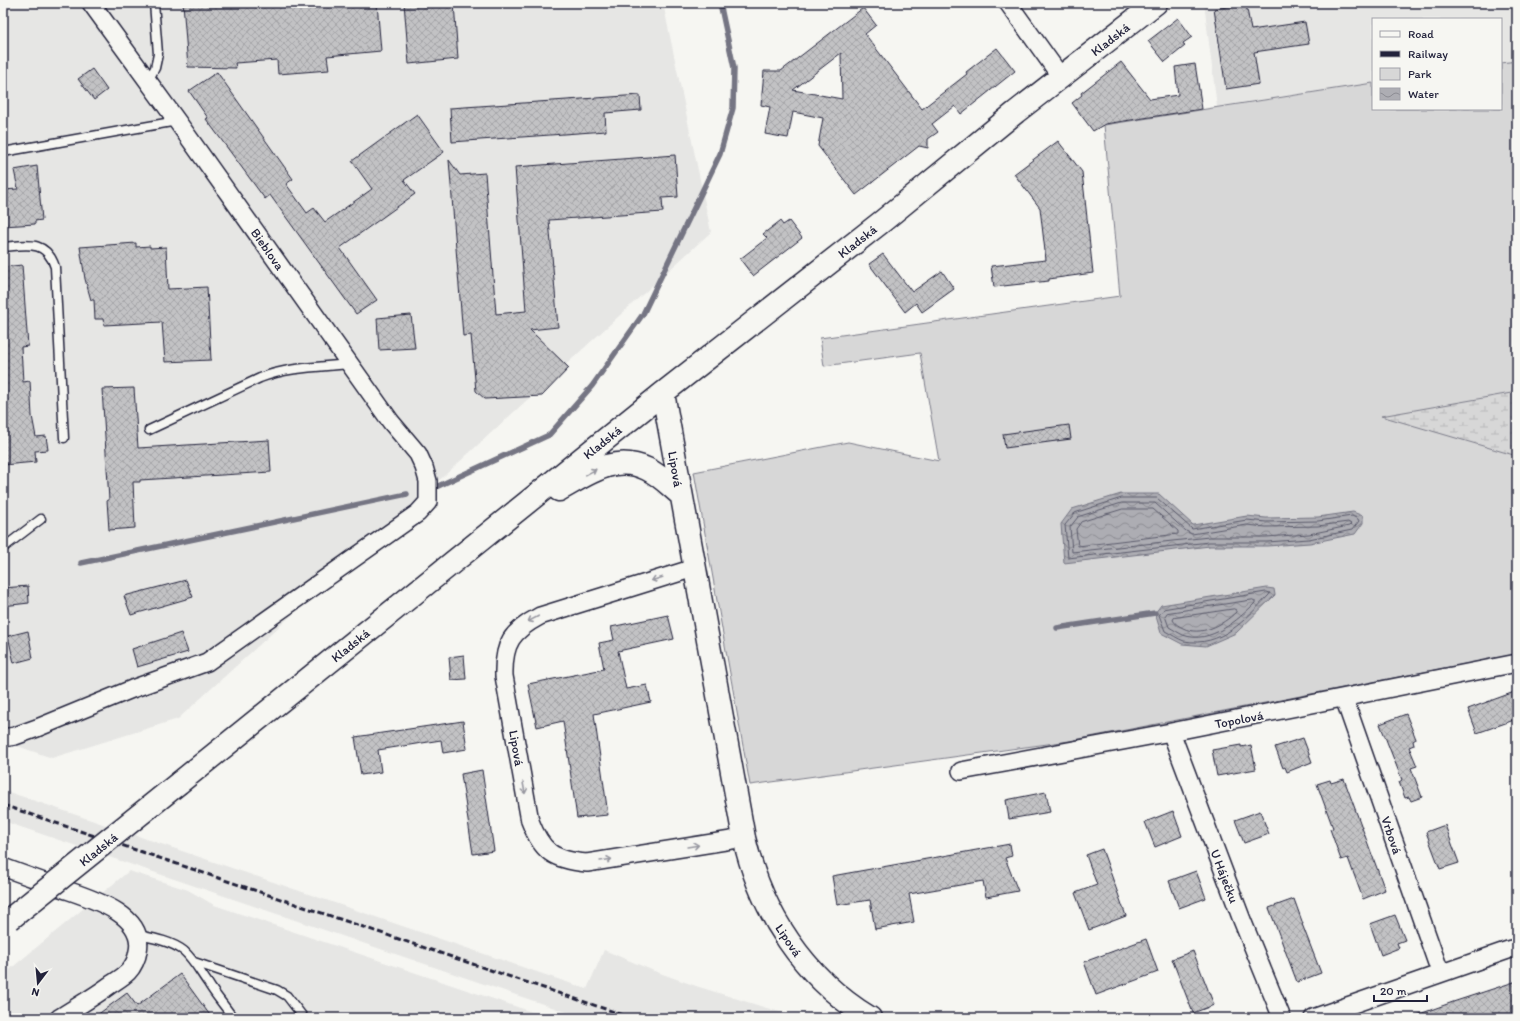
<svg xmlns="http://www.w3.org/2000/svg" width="1520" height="1021" font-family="Itim,sans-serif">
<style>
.built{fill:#e6e6e4}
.green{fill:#d7d7d7;stroke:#7c7c89}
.wetland{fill:url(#wetland-marsh);stroke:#7c7c89}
.water{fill:url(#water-waves);stroke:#757583}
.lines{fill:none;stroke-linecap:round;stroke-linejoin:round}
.shore{stroke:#5a5a6b;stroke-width:1}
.stream{stroke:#757583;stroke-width:5.5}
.building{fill:url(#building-cross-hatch);stroke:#22223b;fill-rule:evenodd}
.lane-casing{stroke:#22223b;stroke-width:11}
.street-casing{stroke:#22223b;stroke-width:20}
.secondary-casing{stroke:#22223b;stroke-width:25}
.lane{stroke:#f6f6f2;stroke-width:8}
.street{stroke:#f6f6f2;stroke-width:17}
.secondary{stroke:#f6f6f2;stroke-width:22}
.rail{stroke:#22223b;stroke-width:3;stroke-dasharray:6 3;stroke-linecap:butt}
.secondary-bridge-casing{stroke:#22223b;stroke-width:25;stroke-linecap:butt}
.secondary-bridge{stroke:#f6f6f2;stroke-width:22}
.oneway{stroke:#9797a0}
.labels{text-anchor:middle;stroke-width:3.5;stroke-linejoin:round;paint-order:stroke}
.street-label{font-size:13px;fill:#22223b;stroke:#f6f6f2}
</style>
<defs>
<pattern id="wetland-marsh" width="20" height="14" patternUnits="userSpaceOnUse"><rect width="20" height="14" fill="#d7d7d7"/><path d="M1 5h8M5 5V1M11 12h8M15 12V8" fill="none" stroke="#b8b8b9"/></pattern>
<pattern id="water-waves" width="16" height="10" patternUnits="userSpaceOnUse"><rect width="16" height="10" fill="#adadb3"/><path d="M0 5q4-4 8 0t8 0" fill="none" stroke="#8c8c93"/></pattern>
<pattern id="building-cross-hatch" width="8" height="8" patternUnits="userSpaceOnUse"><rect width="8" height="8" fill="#c2c2c4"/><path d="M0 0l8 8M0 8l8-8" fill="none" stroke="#a6a6a9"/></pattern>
</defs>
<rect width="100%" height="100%" fill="#f6f6f2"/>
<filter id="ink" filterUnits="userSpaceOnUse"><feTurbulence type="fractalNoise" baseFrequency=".025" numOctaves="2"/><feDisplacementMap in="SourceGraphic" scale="8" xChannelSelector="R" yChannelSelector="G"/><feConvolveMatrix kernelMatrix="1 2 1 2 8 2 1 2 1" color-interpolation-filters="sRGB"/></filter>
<g filter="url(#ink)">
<!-- built -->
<path class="built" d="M 3,3 L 663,3 L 711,232 L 178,719 L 52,758 L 3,741 Z
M 1204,3 L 1517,3 L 1517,61 L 1501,63 L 1501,19 L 1373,19 L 1373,83 L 1217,107 Z
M 3,790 L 587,989 L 604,950 L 654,971 L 696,986 L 799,1018 L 584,1018 L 3,821 Z
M 129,871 L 188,890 L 214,905 L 550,1018 L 3,1018 L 3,975 Z"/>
<!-- green -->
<path class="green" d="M 1517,61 L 1517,654 L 1069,741 L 750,785 L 694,472 L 848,442 L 939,461 L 920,353 L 824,366 L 820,338 L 1120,296 L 1104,125 L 1373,83 L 1373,109 L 1501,109 L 1501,63 Z"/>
<!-- wetland -->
<path class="wetland" d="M 1517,392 L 1517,456 L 1381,416 Z"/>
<!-- water -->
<path class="water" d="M 1121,494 L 1159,494 L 1193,525 L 1247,516 L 1266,518 L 1318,517 L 1353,512 L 1363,516 L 1363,523 L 1355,534 L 1310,543 L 1267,546 L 1210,546 L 1064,563 L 1061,524 L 1072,509 Z
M 1267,588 L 1274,589 L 1275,595 L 1236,633 L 1206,646 L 1182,644 L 1161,633 L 1155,613 L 1161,605 Z"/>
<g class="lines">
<!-- shore -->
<path class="shore" d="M 1122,498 L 1157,498 L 1192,529 L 1247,520 L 1266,522 L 1318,521 L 1352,516 L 1358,519 L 1359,521 L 1352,530 L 1309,539 L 1267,542 L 1209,542 L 1068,558 L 1065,525 L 1075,513 Z
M 1122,503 L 1155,503 L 1186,531 L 1192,534 L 1247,525 L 1266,527 L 1318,526 L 1348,522 L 1351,524 L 1349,526 L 1309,534 L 1266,537 L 1209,537 L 1072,552 L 1070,527 L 1078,517 Z
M 1123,509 L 1153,509 L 1178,531 L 1178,534 L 1078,546 L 1076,529 L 1081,522 Z
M 1267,592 L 1270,593 L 1269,595 C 1246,619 1221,648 1184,641 C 1178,639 1171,634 1165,631 L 1159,615 L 1164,609 Z
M 1253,600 L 1255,601 L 1255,603 C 1238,620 1210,645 1183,635 C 1179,633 1174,630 1169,627 L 1165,616 L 1167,613 Z
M 1234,609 L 1236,610 L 1236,612 C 1223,625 1200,637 1183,628 C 1179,626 1175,624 1173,620 L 1174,618 Z"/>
<!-- stream -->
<path class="stream" d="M 436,487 L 549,435 L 592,386 L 643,314 L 720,154 L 733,108 L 734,68 L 720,3
M 81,563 L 407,494
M 1057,628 L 1155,613"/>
</g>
<!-- building -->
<path class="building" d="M 183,3 L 377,3 L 381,51 L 327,56 L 329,70 L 278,74 L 277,60 L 235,63 L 236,68 L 188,67 Z
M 404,3 L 454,3 L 458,59 L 409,64 Z
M 1246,4 L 1251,30 L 1305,22 L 1309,44 L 1254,52 L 1259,84 L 1226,89 L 1214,9 Z
M 863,8 L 876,25 L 865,34 L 922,109 L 967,74 L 966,72 L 997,48 L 1015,71 L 961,114 L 955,106 L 932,124 L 938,132 L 928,139 L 928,148 L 919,146 L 856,195 L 818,146 L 823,118 L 793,112 L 788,138 L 765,134 L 770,107 L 761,105 L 764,71 L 781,71 ZM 841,53 L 842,99 L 793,90 Z
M 1178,18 L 1192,37 L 1183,43 L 1185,46 L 1165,62 L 1148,41 Z
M 1121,62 L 1150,99 L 1178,95 L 1175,67 L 1195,64 L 1202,109 L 1105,124 L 1093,131 L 1072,103 L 1082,95 L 1081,93 Z
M 92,69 L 107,90 L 94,100 L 78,79 Z
M 217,72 L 293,179 L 286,184 L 307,213 L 314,208 L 325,222 L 372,189 L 352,161 L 417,114 L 444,152 L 404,180 L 415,194 L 340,248 L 377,300 L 356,314 L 270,195 L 265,199 L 206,119 L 208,118 L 189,91 Z
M 640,95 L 641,110 L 605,113 L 606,131 L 452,142 L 450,108 Z
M 1058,141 L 1082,172 L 1093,273 L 1049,279 L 1049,281 L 994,287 L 991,266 L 1046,260 L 1040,208 L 1014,174 Z
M 675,155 L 678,197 L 662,198 L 663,212 L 549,220 L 558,327 L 530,330 L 569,368 L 542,396 L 485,399 L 476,391 L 471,335 L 463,336 L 449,160 L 460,175 L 485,173 L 496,314 L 526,311 L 515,167 Z
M 37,166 L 42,220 L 35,221 L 35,224 L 3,226 L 3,190 L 18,189 L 14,170 Z
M 780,221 L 783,225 L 789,221 L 802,238 L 753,276 L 740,259 L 767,238 L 763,234 Z
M 136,243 L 136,247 L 150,246 L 150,248 L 166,247 L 168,289 L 207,287 L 211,360 L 165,362 L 162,322 L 104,325 L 103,319 L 95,319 L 94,300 L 91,300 L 85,279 L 80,247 Z
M 883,254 L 912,292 L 942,271 L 954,289 L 922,312 L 916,303 L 905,312 L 869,264 Z
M 22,265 L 28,346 L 21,347 L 23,382 L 30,381 L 32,416 L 36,437 L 46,436 L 48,450 L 35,451 L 36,462 L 3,465 L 3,267 Z
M 411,315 L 415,348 L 379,350 L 377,318 Z
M 134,388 L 138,448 L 269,440 L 271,472 L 140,480 L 140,482 L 133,482 L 135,528 L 109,530 L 107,500 L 109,500 L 102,389 Z
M 1069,425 L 1071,439 L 1005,448 L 1003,434 Z
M 186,580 L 193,597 L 131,615 L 124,596 Z
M 28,586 L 29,603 L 3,606 L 3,588 Z
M 668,615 L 674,639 L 618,651 L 626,689 L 647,685 L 651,702 L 594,714 L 608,815 L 577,818 L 563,721 L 537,727 L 528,684 L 604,669 L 599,643 L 614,640 L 611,627 Z
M 28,631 L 33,658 L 14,663 L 8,636 Z
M 181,633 L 188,652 L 137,667 L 132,649 Z
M 464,655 L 466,679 L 451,680 L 449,657 Z
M 1517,691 L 1517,719 L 1477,733 L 1468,709 Z
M 1406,714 L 1416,739 L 1413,741 L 1414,745 L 1409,747 L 1417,766 L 1411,768 L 1422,797 L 1411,801 L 1409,797 L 1405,798 L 1399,782 L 1402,780 L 1380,724 Z
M 463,721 L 467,749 L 443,753 L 441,740 L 378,750 L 381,772 L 361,775 L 355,737 Z
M 1303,738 L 1312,762 L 1287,772 L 1285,767 L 1283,768 L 1275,747 Z
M 1241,745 L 1241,747 L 1251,745 L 1256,769 L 1217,776 L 1212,750 Z
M 482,770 L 494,851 L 473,854 L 461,774 Z
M 1344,779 L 1385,890 L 1363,899 L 1348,858 L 1341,860 L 1330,829 L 1333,828 L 1317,784 L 1330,780 L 1331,783 Z
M 1046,792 L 1050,812 L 1009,819 L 1006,800 Z
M 1173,811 L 1182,836 L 1155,847 L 1145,822 Z
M 1260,811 L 1269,834 L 1244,843 L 1235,820 Z
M 1445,825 L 1459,863 L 1440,869 L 1426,832 Z
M 1010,844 L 1012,856 L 1005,858 L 1018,891 L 986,897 L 983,881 L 909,894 L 914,922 L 875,929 L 870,900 L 837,905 L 832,876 Z
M 1102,849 L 1126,916 L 1089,930 L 1075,893 L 1097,885 L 1086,855 Z
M 1196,871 L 1206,898 L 1179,908 L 1169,881 Z
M 1294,899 L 1303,924 L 1302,924 L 1321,973 L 1297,982 L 1269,908 Z
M 1395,915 L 1405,940 L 1397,943 L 1399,948 L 1381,955 L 1370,924 Z
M 1146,939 L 1158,972 L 1096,995 L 1084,962 Z
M 1193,951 L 1214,1005 L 1193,1013 L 1172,959 Z
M 180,974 L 212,1018 L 93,1018 L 127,993 L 137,1006 Z
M 1517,981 L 1517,1012 L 1501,1018 L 1414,1018 L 1414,1016 L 1453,1002 Z"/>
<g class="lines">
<defs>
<path id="lane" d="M 148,81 L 155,68 L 158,54 L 154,3
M 3,152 L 177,121
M 3,247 C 26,245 46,239 55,267 L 64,438
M 149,430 L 260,378 C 288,367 319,367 349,364
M 3,548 L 41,519
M 138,935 C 153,938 171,941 184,951 C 194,960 200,972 208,983 C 215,995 225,1006 233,1018
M 194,962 L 277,990 L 287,996 L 304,1018"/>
<path id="street" d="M 1008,3 L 1061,77
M 694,568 L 540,616 C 512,631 503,643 504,676 L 530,821 C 542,852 553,860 587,863 L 744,838
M 1344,698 L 1440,972
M 1171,732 L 1242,920 L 1282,1018
M 3,738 L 15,736 L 37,728 L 132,689 L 207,662 L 418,513 L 428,502 L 428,481 L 424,467 L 418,454 L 391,422 L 177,121 L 91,3
M 961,771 L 1171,732 L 1517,663
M 3,867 C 21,874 39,880 58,887 C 85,897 146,912 138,951 C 137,958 133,967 128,972 C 123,977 116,981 110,985 C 94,997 76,1007 59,1018
M 1313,1018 L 1511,949"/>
<path id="secondary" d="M 663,393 L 744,838 C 761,912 804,978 870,1018
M 559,490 C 587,475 614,453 647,469 C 660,475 670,486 681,495
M 179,783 L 663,393 L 884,220 L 1016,112 L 1156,3"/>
</defs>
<!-- lane casing -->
<use href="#lane" class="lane-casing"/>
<!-- street casing -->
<use href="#street" class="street-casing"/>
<!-- secondary casing -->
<use href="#secondary" class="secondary-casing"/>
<!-- lane -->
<use href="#lane" class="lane"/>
<!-- street -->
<use href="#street" class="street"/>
<!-- secondary -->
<use href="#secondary" class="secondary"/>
<!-- rail -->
<path class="rail" d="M 3,805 L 632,1018"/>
<defs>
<path id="secondary-bridge" d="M 10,919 L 179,783"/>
</defs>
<!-- secondary-bridge casing -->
<use href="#secondary-bridge" class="secondary-bridge-casing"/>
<!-- secondary-bridge -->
<use href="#secondary-bridge" class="secondary-bridge"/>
</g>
<!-- one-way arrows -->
<defs><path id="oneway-shaft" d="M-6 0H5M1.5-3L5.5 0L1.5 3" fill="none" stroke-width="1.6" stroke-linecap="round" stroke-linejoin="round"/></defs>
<g class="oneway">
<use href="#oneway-shaft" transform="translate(591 472) rotate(-29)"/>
<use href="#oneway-shaft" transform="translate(657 579) rotate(163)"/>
<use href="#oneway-shaft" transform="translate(533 619) rotate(152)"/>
<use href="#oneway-shaft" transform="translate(524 788) rotate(80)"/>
<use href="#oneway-shaft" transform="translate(693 846) rotate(-9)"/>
<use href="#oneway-shaft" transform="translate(606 860) rotate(-9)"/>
</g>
</g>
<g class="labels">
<!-- street labels -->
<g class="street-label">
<text transform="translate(1110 39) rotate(-38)" y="5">Kladská</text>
<text transform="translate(857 241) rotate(-38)" y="5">Kladská</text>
<text transform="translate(268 249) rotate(55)" y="5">Bieblova</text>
<text transform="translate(602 442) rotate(-39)" y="5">Kladská</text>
<text transform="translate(676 469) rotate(80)" y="5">Lipová</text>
<text transform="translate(350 645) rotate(-39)" y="5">Kladská</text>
<text transform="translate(1239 719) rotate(-11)" y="5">Topolová</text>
<text transform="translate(517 748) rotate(80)" y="5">Lipová</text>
<text transform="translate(1392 835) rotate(71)" y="5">Vrbová</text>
<text transform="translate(98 849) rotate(-39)" y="5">Kladská</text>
<text transform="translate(1225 876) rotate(69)" y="5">U Háječku</text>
<text transform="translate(789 940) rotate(56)" y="5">Lipová</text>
</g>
</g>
<!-- margin -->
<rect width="1520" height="1021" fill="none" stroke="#f6f6f2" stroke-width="16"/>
<rect x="8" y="8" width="1504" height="1005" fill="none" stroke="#22223b" stroke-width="1.5" filter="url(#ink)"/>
<!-- legend -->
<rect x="1372" y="18" width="130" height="92" fill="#f6f6f2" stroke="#a1a1a9"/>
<rect x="1380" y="31" width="20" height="6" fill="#f6f6f2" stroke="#a1a1a9"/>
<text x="1408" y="38" font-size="12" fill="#22223b">Road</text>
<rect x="1380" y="51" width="20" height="6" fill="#22223b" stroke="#a1a1a9"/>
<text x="1408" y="58" font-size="12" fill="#22223b">Railway</text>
<rect x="1380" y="68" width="20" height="12" fill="#d7d7d7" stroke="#a1a1a9"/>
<text x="1408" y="78" font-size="12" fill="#22223b">Park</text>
<rect x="1380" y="88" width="20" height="12" fill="url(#water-waves)" stroke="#a1a1a9"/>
<text x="1408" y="98" font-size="12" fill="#22223b">Water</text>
<!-- north arrow -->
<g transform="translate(38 983) rotate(196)" stroke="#f6f6f2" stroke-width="3" paint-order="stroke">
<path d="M0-3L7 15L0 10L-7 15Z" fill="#22223b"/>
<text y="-6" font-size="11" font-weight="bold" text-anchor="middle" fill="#22223b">N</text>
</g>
<!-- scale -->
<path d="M1374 995v6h53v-6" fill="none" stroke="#22223b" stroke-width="2"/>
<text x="1380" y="995" font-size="12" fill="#22223b" stroke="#f6f6f2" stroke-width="3" paint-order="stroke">20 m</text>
</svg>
